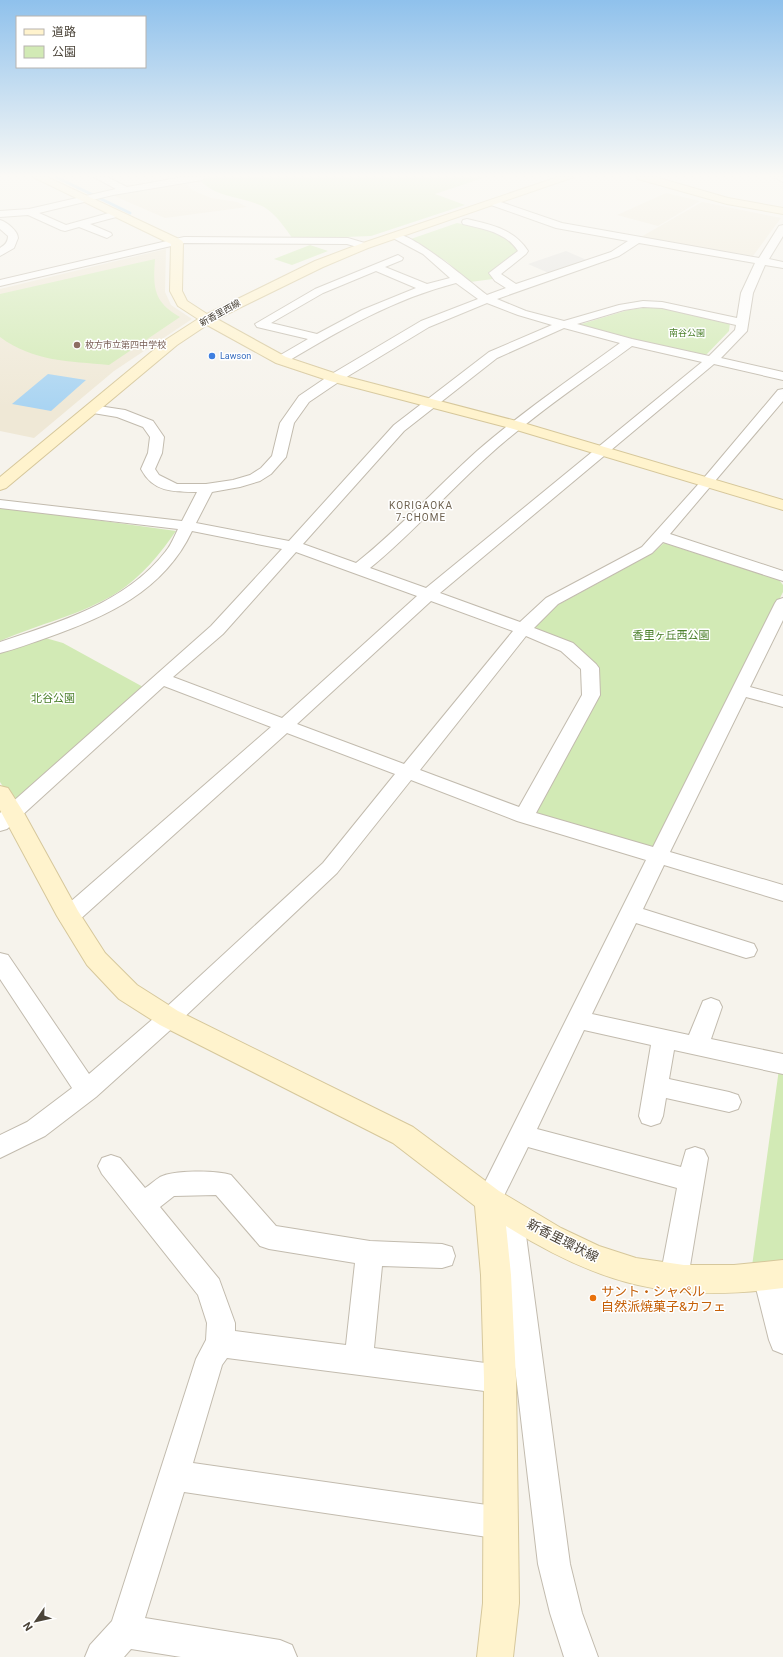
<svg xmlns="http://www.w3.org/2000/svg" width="783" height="1657" font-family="Roboto,'Noto Sans JP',sans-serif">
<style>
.education{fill:#efe8d6}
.green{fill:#d2eab5}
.parking{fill:#e5e3e0}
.water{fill:#a9d4f2}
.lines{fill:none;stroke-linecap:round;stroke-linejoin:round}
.stream{stroke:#a9d4f2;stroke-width:3}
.street-casing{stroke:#c2bbae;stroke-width:2}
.secondary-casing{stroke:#d6c79b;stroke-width:2}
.street{fill:#fff;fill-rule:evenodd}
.secondary{fill:#fff3cd;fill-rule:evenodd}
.education-dot{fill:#8d6e63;stroke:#fff;stroke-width:1.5}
.shop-dot{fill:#3f7fe0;stroke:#fff;stroke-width:1.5}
.food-dot{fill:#e8710a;stroke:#fff;stroke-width:1.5}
.labels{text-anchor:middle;stroke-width:3;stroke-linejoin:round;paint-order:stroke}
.far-street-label{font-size:9px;fill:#4b4439;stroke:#fff}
.far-park-label{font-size:9px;fill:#4a7f2a;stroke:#fff}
.far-education-label{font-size:9px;fill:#785e54;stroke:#fff;text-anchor:start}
.far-shop-label{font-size:9px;fill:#366cbe;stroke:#fff;text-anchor:start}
.far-neighbourhood-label{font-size:10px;letter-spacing:1px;fill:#6e6250;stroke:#fff}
.park-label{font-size:11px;fill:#4a7f2a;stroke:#fff}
.near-street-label{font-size:13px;fill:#4b4439;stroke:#fff}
.near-food-label{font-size:13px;fill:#c56008;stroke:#fff;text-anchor:start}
</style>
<rect width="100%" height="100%" fill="#f6f3ec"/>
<!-- education -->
<path class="education" d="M 186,183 L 192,190 L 211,198 L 237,202 L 247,207 L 165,218 L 112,195 Z
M 666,193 L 700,201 L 658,226 L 617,215 Z
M 702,202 L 781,218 L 753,256 L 639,238 Z
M 166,249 L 165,292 L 171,305 L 192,319 L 114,371 L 34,438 L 0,431 L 0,289 Z"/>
<!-- green -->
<path class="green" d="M 209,177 L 486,177 L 435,194 L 465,205 L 371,236 L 293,239 C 285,228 276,214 264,207 C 243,196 215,198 200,180 Z
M 457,223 L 488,229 L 510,239 L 518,251 L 513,257 L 490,272 L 493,279 L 470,282 L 446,261 L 408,240 Z
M 310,245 L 328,251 L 292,265 L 274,259 Z
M 155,259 C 153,287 153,302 180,317 L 109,365 C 69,361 34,362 0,337 L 0,294 Z
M 643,308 L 661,308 L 730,323 L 729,331 L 706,355 L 575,326 L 628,310 Z
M 2,507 L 176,531 C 160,554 142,576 118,592 C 82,615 38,624 0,641 L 0,509 Z
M 664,543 L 779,580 L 783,585 L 783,592 L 654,849 L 533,812 L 600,689 L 600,674 L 587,657 L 529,628 L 545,612 L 653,553 Z
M 42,637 L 63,643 L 145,688 L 15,805 L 0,782 L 0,652 Z
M 779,1069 L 783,1070 L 783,1260 L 752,1266 Z"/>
<!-- parking -->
<path class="parking" d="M 566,251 L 589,261 L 551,274 L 528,264 Z"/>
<!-- water -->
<path class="water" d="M 48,374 L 86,380 L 51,411 L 12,404 Z"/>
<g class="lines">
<!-- stream -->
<path class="stream" d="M 56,177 L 130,213"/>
<defs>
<path id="street" d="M 94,177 L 107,177 L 127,187 L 183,177 L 207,177 L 202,180 L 113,195 L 39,213 L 66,225 L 116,211 L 120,212 L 121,214 L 120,216 L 90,224 L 111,233 L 112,235 L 107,238 L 79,227 L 65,231 L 61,230 L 28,215 L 0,217 L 0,211 L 29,209 L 116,189 Z
M 774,177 L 783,177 L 783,182 Z
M 495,200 L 562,223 L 759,258 L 779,226 L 783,225 L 783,236 L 769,259 L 783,262 L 783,268 L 765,265 L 753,293 L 747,331 L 721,358 L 783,372 L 783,380 L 714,364 L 440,593 L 520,622 L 546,598 L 642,547 L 703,479 L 778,390 L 783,389 L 783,401 L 670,534 L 783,571 L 783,581 L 663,542 L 652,553 L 558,604 L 534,628 L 573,643 L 596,664 L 599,668 L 600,695 L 536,813 L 653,847 L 775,603 L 777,600 L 783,598 L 783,620 L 750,687 L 783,696 L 783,707 L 746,697 L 670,852 L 783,885 L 783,901 L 664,865 L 643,909 L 754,944 L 757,950 L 754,956 L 746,958 L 636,923 L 592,1014 L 689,1035 L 703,1001 L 711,998 L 719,1001 L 722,1007 L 711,1039 L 783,1054 L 783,1074 L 674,1050 L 669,1079 L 729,1092 L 738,1095 L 741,1102 L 738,1109 L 729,1112 L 666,1098 L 663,1116 L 660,1123 L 651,1126 L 642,1123 L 639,1116 L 651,1045 L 584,1030 L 537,1129 L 681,1167 L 686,1150 L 695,1147 L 704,1150 L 708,1158 L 688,1278 L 684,1287 L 674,1291 L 664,1287 L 660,1278 L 677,1188 L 528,1147 L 498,1208 L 489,1212 L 480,1208 L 476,1200 L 646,860 L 517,821 L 411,780 L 337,873 L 177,1024 L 96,1097 L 45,1136 L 0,1158 L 0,1135 L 27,1122 L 72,1088 L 0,979 L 0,953 L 8,955 L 89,1074 L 161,1012 L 323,863 L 395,774 L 287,733 L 77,922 L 69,924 L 61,922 L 58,916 L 61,910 L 271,727 L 164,686 L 7,829 L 0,831 L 0,813 L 211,626 L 282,549 L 192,531 C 164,591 106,617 46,638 C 31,643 16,649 0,653 L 0,642 C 59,622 126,603 166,551 C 171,545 174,537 178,529 L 0,508 L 0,500 L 182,521 L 197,492 C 173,492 153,492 141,469 L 148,453 L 150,437 L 143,427 L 117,417 L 87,412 L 85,409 L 87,406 L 92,405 L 125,410 L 153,421 L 164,437 L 162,453 L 155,469 L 159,475 L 177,484 L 206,484 L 233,480 L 250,475 L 261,468 L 272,456 L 280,423 L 299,396 L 330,375 L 421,321 L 478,299 L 456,283 C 394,299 340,330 285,363 L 277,363 L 275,360 L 277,357 L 308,339 L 257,327 L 255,324 L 315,289 L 398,255 L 403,258 L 402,260 L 385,267 L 427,284 L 450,278 L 423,254 L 393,238 L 392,236 L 393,234 C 410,230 471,283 487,295 L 506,288 L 495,281 L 489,273 L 518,251 C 506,232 483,229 463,224 L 462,222 L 463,220 L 467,219 C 492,225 514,229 528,251 L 526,254 L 501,274 L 516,284 L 611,252 L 628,241 L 556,228 L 491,205 L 490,203 ZM 639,243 L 755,263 L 741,293 L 737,318 L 662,302 L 643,301 L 619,305 L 564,321 L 526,311 L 497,299 L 619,256 ZM 376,271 L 416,288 L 362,310 L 317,334 L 271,323 L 323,293 ZM 487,303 L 518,315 L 552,325 L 489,352 L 394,425 L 289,541 L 196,523 L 212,492 L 240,487 L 260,481 L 271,474 L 286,457 L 294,423 L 309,402 L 340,381 L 429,327 ZM 643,307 L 662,308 L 736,325 L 735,330 L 709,356 L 632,339 L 577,324 L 624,310 ZM 564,328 L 620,343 C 572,378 522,412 477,451 C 436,488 399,529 356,563 L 303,544 L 404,431 L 497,358 ZM 632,346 L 702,362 L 426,588 L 370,568 C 412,534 447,493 487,457 C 532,416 583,382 632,346 ZM 296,552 L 417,596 L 282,718 L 173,677 L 223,634 ZM 431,601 L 513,631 L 404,764 L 297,724 ZM 526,636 L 561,651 L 581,669 L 582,695 L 519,807 L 420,770 Z
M 0,220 C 7,222 18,231 18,238 L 14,248 L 0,256 L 0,248 C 5,245 8,242 8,236 L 0,229 Z
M 184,237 L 348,238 L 368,244 L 369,246 L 364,249 L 347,244 L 184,243 L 0,286 L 0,280 Z
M 111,1155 L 120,1158 L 145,1188 C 150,1185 155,1180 160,1177 C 173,1170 217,1170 231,1175 L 276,1226 L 370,1241 L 442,1244 L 452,1247 L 455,1256 L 452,1265 L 442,1268 L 382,1266 L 374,1348 L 500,1365 L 510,1369 L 514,1379 L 510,1389 L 500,1393 L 227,1358 L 222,1365 L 193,1463 L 501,1507 L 512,1512 L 517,1523 L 512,1534 L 501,1539 L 184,1492 L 145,1618 L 280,1640 L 292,1645 L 297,1657 L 181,1657 L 131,1649 L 124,1657 L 85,1657 L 90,1645 L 112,1621 L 196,1359 L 206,1340 L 207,1323 L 198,1295 L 102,1174 L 98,1166 L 102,1158 ZM 216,1195 L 260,1246 L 269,1249 L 355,1263 L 346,1345 L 235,1331 L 235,1323 L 219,1279 L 160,1207 L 174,1196 Z
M 510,1201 L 519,1205 L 523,1213 L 570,1564 L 582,1613 L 598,1657 L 564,1657 L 550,1613 L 538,1564 L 497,1213 L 501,1205 Z
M 767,1263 L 777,1267 L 783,1285 L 783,1354 L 773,1350 L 769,1340 L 753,1276 L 757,1267 Z"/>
<path id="secondary" d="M 33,177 L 47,177 L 181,240 L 183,242 L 182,291 L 187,301 L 207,314 L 315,261 L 360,244 L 558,177 L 574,177 L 368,248 L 323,267 L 217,319 L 286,357 L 340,375 L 520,422 L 783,500 L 783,510 L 510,428 L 330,381 L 276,363 L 207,325 L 177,345 L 6,488 L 0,490 L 0,477 L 167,339 L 198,319 L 178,306 L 170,291 L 171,244 Z
M 637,177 L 655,177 L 728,198 L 783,208 L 783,214 L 727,204 L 638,179 Z
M 0,786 L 8,788 L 24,813 L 78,911 L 105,953 L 137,985 L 178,1011 L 413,1127 L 499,1191 L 561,1228 L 599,1246 L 636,1258 L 684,1265 L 734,1265 L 783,1260 L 783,1288 C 670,1303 602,1286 506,1226 L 511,1275 L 516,1379 L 519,1603 L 513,1657 L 477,1657 L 483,1603 L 484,1379 L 481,1275 L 475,1206 L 393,1143 L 160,1025 L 119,999 L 87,965 L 57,916 L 0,810 Z"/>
</defs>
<!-- street casing -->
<use href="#street" class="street-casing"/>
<!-- secondary casing -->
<use href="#secondary" class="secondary-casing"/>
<!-- street -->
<use href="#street" class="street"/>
<!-- secondary -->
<use href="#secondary" class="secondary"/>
</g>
<!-- sky -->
<linearGradient id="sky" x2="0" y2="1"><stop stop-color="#8fc1ec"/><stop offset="0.43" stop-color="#fbfaf6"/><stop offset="1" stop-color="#fbfaf6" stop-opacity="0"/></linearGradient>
<rect width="783" height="409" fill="url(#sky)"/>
<!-- markers -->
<circle class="education-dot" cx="77" cy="345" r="4"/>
<circle class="shop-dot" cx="212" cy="356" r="4"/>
<circle class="food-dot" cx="593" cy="1298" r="4"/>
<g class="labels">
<!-- far-street labels -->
<g class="far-street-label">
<text transform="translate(220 313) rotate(-29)" y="3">新香里西線</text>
</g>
<!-- far-park labels -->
<g class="far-park-label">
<text x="687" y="336">南谷公園</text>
</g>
<!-- far-education labels -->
<g class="far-education-label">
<text x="85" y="348">枚方市立第四中学校</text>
</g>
<!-- far-shop labels -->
<g class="far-shop-label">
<text x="220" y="359">Lawson</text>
</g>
<!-- far-neighbourhood labels -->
<g class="far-neighbourhood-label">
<text x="421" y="509">KORIGAOKA<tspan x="421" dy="12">7-CHOME</tspan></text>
</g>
<!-- park labels -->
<g class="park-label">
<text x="671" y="639">香里ヶ丘西公園</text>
<text x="53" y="702">北谷公園</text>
</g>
<!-- near-street labels -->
<g class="near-street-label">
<text transform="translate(563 1240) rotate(27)" y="5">新香里環状線</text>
</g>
<!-- near-food labels -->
<g class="near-food-label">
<text x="601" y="1296">サント・シャペル<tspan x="601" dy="15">自然派焼菓子&amp;カフェ</tspan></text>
</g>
</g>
<!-- legend -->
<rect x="16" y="16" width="130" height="52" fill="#ffffff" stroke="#b7b4b0"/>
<rect x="24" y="29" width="20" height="6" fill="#fff3cd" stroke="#b7b4b0"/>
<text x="52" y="36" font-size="12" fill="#4b4439">道路</text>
<rect x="24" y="46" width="20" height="12" fill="#d2eab5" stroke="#b7b4b0"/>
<text x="52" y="56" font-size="12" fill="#4b4439">公園</text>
<!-- north arrow -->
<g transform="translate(36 1621) rotate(236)" stroke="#ffffff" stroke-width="3" paint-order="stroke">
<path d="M0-3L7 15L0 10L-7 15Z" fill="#4b4439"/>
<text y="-6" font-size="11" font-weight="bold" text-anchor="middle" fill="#4b4439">N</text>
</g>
</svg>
